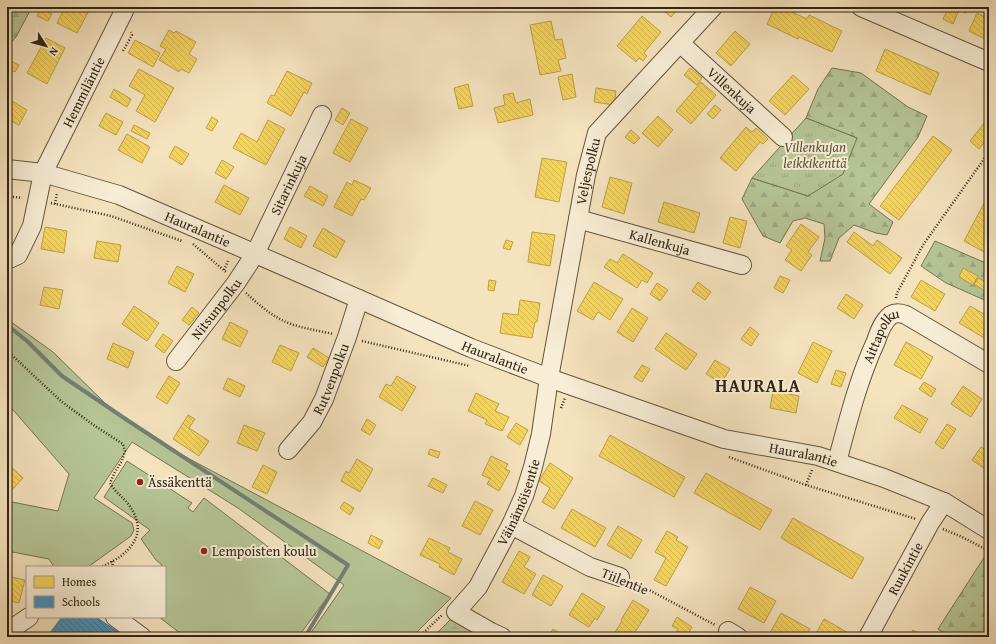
<svg xmlns="http://www.w3.org/2000/svg" width="996" height="644" font-family="'Gentium Book Plus',serif">
<style>
.grass{fill:#b6c596;stroke:#747454}
.forest{fill:url(#forest-firs);stroke:#747454}
.wetland{fill:url(#wetland-marsh);stroke:#747454}
.park{fill:url(#park-tufts);stroke:#747454}
.homes{fill:url(#homes-back-hatch);stroke:#bca046}
.schools{fill:url(#schools-back-hatch);stroke:#3e728e}
.lines{fill:none;stroke-linecap:round;stroke-linejoin:round}
.stream{stroke:#728074;stroke-width:4}
.minor-casing{stroke:#64543e;stroke-width:20}
.path{stroke:#332413;stroke-width:2.5;stroke-dasharray:1 2;stroke-linecap:butt}
.minor{stroke:#f8edd5;stroke-width:18}
.poi-dot{fill:#8f2418;stroke:#f8edd5;stroke-width:1.5}
.labels{text-anchor:middle;stroke-width:4;stroke-linejoin:round;paint-order:stroke}
.street-label{font-size:14px;fill:#332413;stroke:#f8edd5}
.park-label{font-size:14px;font-style:italic;fill:#5a543a;stroke:#f8edd5}
.poi-label{font-size:14px;fill:#332413;stroke:#f8edd5;text-anchor:start}
.district-label{font-size:18px;font-weight:bold;letter-spacing:1px;fill:#332413;stroke:#f8edd5}
</style>
<defs>
<pattern id="forest-firs" width="22" height="20" patternUnits="userSpaceOnUse"><rect width="22" height="20" fill="#b6c596"/><path d="M5 1l3.5 6h-7zM16 11l3.5 6h-7z" fill="#9da980"/></pattern>
<pattern id="wetland-marsh" width="20" height="14" patternUnits="userSpaceOnUse"><rect width="20" height="14" fill="#b6c596"/><path d="M1 5h8M5 5V1M11 12h8M15 12V8" fill="none" stroke="#9da980"/></pattern>
<pattern id="park-tufts" width="24" height="20" patternUnits="userSpaceOnUse"><rect width="24" height="20" fill="#b6c596"/><path d="M3 7l-1-3M5 7V3M7 7l1-3M15 17l-1-3M17 17v-4M19 17l1-3" fill="none" stroke="#9da980"/></pattern>
<pattern id="homes-back-hatch" width="6" height="6" patternUnits="userSpaceOnUse"><rect width="6" height="6" fill="#f6d55c"/><path d="M-1 5l2 2M0 0l6 6M5-1l2 2" fill="none" stroke="#d3b74f"/></pattern>
<pattern id="schools-back-hatch" width="6" height="6" patternUnits="userSpaceOnUse"><rect width="6" height="6" fill="#4393c3"/><path d="M-1 5l2 2M0 0l6 6M5-1l2 2" fill="none" stroke="#39789d"/></pattern>
</defs>
<rect width="100%" height="100%" fill="#f5e3be"/>
<filter id="stains"><feTurbulence type="fractalNoise" baseFrequency=".005" numOctaves="4"/><feColorMatrix values="0 0 0 0 .2 0 0 0 0 .09 0 0 0 0 .02 0 0 0 .5 -.17"/></filter>
<radialGradient id="worn" r=".72"><stop offset=".6" stop-color="#630" stop-opacity="0"/><stop offset="1" stop-color="#630" stop-opacity=".3"/></radialGradient>
<!-- grass -->
<path class="grass" d="M 7,319 L 53,352 L 105,403 L 130,422 L 167,447 L 451,598 L 412,637 L 308,637 L 344,585 L 238,508 L 132,442 L 94,498 L 132,523 L 134,530 L 131,536 L 88,567 L 54,567 L 49,559 L 7,551 L 7,501 L 58,511 L 69,474 L 7,403 Z
M 127,461 L 192,503 L 188,508 L 193,512 L 204,498 L 330,594 L 298,637 L 185,637 L 159,617 L 165,617 L 165,567 L 161,567 L 162,565 L 156,560 L 141,539 L 150,530 L 104,497 Z"/>
<!-- forest -->
<path class="forest" d="M 7,7 L 32,7 L 16,37 L 7,47 Z
M 832,68 L 861,73 L 908,107 L 927,116 L 918,137 L 869,204 L 893,222 L 887,235 L 876,233 L 854,225 L 839,238 L 830,261 L 820,261 L 825,238 L 824,224 L 805,218 L 793,221 L 780,243 L 763,236 L 742,199 L 752,178 L 808,196 L 857,138 L 806,118 L 818,89 Z
M 935,241 L 988,264 L 989,263 L 989,302 L 946,283 L 921,266 Z
M 985,556 L 989,560 L 989,637 L 950,637 L 938,629 Z"/>
<!-- wetland -->
<path class="wetland" d="M 453,617 L 490,637 L 433,637 Z"/>
<!-- park -->
<path class="park" d="M 806,118 L 857,138 L 843,174 L 808,196 L 752,178 Z"/>
<!-- homes -->
<path class="homes" d="M 65,7 L 91,7 L 77,33 L 57,23 Z
M 659,7 L 683,7 L 680,11 L 678,9 L 671,17 Z
M 775,7 L 781,7 L 807,19 L 809,15 L 842,31 L 832,52 L 799,37 L 798,39 L 767,24 Z
M 949,7 L 969,7 L 966,13 L 959,10 L 953,24 L 943,19 Z
M 41,8 L 52,14 L 48,21 L 37,16 Z
M 977,13 L 989,19 L 989,41 L 969,31 Z
M 642,16 L 661,32 L 644,53 L 647,56 L 643,61 L 639,58 L 636,62 L 617,46 Z
M 551,21 L 555,40 L 562,39 L 566,58 L 558,60 L 561,71 L 540,75 L 530,25 Z
M 169,30 L 174,33 L 176,31 L 196,42 L 189,54 L 197,59 L 189,73 L 181,69 L 179,72 L 159,60 L 166,49 L 160,46 Z
M 735,31 L 750,44 L 731,66 L 716,53 Z
M 46,38 L 65,48 L 47,84 L 27,73 Z
M 135,40 L 160,53 L 153,67 L 128,53 Z
M 885,49 L 939,73 L 930,95 L 876,71 Z
M 7,59 L 19,65 L 15,72 L 7,68 Z
M 690,68 L 702,78 L 697,85 L 684,75 Z
M 139,69 L 174,88 L 155,122 L 136,111 L 145,95 L 129,86 Z
M 287,71 L 312,83 L 307,94 L 304,92 L 291,116 L 267,103 L 271,95 L 274,96 Z
M 572,74 L 576,97 L 563,100 L 558,77 Z
M 793,75 L 809,89 L 785,115 L 769,101 Z
M 701,82 L 716,95 L 691,124 L 676,111 Z
M 468,84 L 473,106 L 459,109 L 454,88 Z
M 596,88 L 616,91 L 614,105 L 594,102 Z
M 114,89 L 131,99 L 127,107 L 110,97 Z
M 513,93 L 516,103 L 530,99 L 533,115 L 498,123 L 494,108 L 505,105 L 503,95 Z
M 7,98 L 27,110 L 19,125 L 7,119 Z
M 715,105 L 721,110 L 713,119 L 707,114 Z
M 342,108 L 350,113 L 343,125 L 335,120 Z
M 106,113 L 123,122 L 116,135 L 99,126 Z
M 658,116 L 673,130 L 658,147 L 642,133 Z
M 212,117 L 218,121 L 212,131 L 206,128 Z
M 989,117 L 989,137 L 979,149 L 970,141 Z
M 351,119 L 368,128 L 350,162 L 333,153 Z
M 268,120 L 285,129 L 266,165 L 233,148 L 241,133 L 257,142 Z
M 134,125 L 150,133 L 147,139 L 131,131 Z
M 746,127 L 752,132 L 756,128 L 768,139 L 763,144 L 760,142 L 736,171 L 720,158 Z
M 631,130 L 640,138 L 634,144 L 625,137 Z
M 127,134 L 150,147 L 142,163 L 118,150 Z
M 933,136 L 952,150 L 899,220 L 880,206 Z
M 175,146 L 189,154 L 182,165 L 169,157 Z
M 542,158 L 567,162 L 559,202 L 535,197 Z
M 222,160 L 234,167 L 226,179 L 215,173 Z
M 610,177 L 632,183 L 624,214 L 602,207 Z
M 354,180 L 371,188 L 364,200 L 361,199 L 352,216 L 334,207 L 347,182 L 352,185 Z
M 224,185 L 249,198 L 240,215 L 215,202 Z
M 310,186 L 328,196 L 323,206 L 304,196 Z
M 989,194 L 989,247 L 986,253 L 964,241 Z
M 664,202 L 700,213 L 694,233 L 658,222 Z
M 730,217 L 747,221 L 740,248 L 723,243 Z
M 801,224 L 819,237 L 808,252 L 812,255 L 801,271 L 785,260 L 792,250 L 786,246 Z
M 45,227 L 67,231 L 64,253 L 41,249 Z
M 290,227 L 307,236 L 301,248 L 284,239 Z
M 323,228 L 345,241 L 336,258 L 313,246 Z
M 532,232 L 555,235 L 550,266 L 528,262 Z
M 854,232 L 873,246 L 877,240 L 902,258 L 890,274 L 847,242 Z
M 506,240 L 513,242 L 510,250 L 503,248 Z
M 97,241 L 121,245 L 118,262 L 94,258 Z
M 623,254 L 653,273 L 647,283 L 642,280 L 637,288 L 604,267 L 610,259 L 617,263 Z
M 177,266 L 194,274 L 185,292 L 168,283 Z
M 963,268 L 978,276 L 973,285 L 959,277 Z
M 780,276 L 790,280 L 783,293 L 774,288 Z
M 979,278 L 989,285 L 985,291 L 974,284 Z
M 489,280 L 496,281 L 494,291 L 488,290 Z
M 921,280 L 945,294 L 935,311 L 911,297 Z
M 594,282 L 623,299 L 610,320 L 598,312 L 593,320 L 577,311 Z
M 698,282 L 711,292 L 705,300 L 692,291 Z
M 657,283 L 668,290 L 660,301 L 650,294 Z
M 44,287 L 63,290 L 59,309 L 40,305 Z
M 846,294 L 863,305 L 854,319 L 837,308 Z
M 520,300 L 540,303 L 537,322 L 535,322 L 532,338 L 500,333 L 503,313 L 518,315 Z
M 134,306 L 159,323 L 147,341 L 122,324 Z
M 970,306 L 989,317 L 989,334 L 986,339 L 959,323 Z
M 192,307 L 199,313 L 189,325 L 182,320 Z
M 632,308 L 648,318 L 633,342 L 617,332 Z
M 230,322 L 248,331 L 240,347 L 222,339 Z
M 750,327 L 759,334 L 751,346 L 741,339 Z
M 666,333 L 697,354 L 686,370 L 655,349 Z
M 163,334 L 173,341 L 164,353 L 155,346 Z
M 813,342 L 832,351 L 817,383 L 798,373 Z
M 906,342 L 933,357 L 921,379 L 894,365 Z
M 113,343 L 134,352 L 128,368 L 107,359 Z
M 280,345 L 299,353 L 291,371 L 272,362 Z
M 313,348 L 329,358 L 323,367 L 307,357 Z
M 715,360 L 730,369 L 721,383 L 706,374 Z
M 642,365 L 650,369 L 642,382 L 634,377 Z
M 836,370 L 846,373 L 841,387 L 831,384 Z
M 169,376 L 180,383 L 167,404 L 156,397 Z
M 397,376 L 416,387 L 402,411 L 379,397 L 386,384 L 391,386 Z
M 228,378 L 245,386 L 240,397 L 223,389 Z
M 924,382 L 936,389 L 931,397 L 919,389 Z
M 963,386 L 982,399 L 971,417 L 951,404 Z
M 773,391 L 799,396 L 796,413 L 770,408 Z
M 476,393 L 499,404 L 495,411 L 509,417 L 502,431 L 485,424 L 487,420 L 468,411 Z
M 902,405 L 928,419 L 920,433 L 894,418 Z
M 188,415 L 195,419 L 189,428 L 209,441 L 199,456 L 173,439 Z
M 367,419 L 376,425 L 370,435 L 361,430 Z
M 516,423 L 528,430 L 520,445 L 507,437 Z
M 947,424 L 956,429 L 943,449 L 935,443 Z
M 244,425 L 265,433 L 257,451 L 237,443 Z
M 610,435 L 685,477 L 674,497 L 599,456 Z
M 981,447 L 989,452 L 989,464 L 985,469 L 972,460 Z
M 430,449 L 440,452 L 438,458 L 428,454 Z
M 491,456 L 508,464 L 505,469 L 510,471 L 499,491 L 487,484 L 490,479 L 482,475 Z
M 357,459 L 373,469 L 360,492 L 341,481 L 346,471 L 349,473 Z
M 7,463 L 23,478 L 9,493 L 7,492 Z
M 550,463 L 573,478 L 554,509 L 542,502 L 550,488 L 539,481 Z
M 263,465 L 277,472 L 267,494 L 252,487 Z
M 706,473 L 772,510 L 760,530 L 694,493 Z
M 433,478 L 447,485 L 443,493 L 428,486 Z
M 475,501 L 493,510 L 480,535 L 462,526 Z
M 344,502 L 354,508 L 350,515 L 340,508 Z
M 572,509 L 606,528 L 595,547 L 561,528 Z
M 793,518 L 864,558 L 852,579 L 781,538 Z
M 618,526 L 642,540 L 631,559 L 607,545 Z
M 667,531 L 678,537 L 676,540 L 688,547 L 666,586 L 654,580 L 666,558 L 655,552 Z
M 371,535 L 383,541 L 379,549 L 368,543 Z
M 429,538 L 450,548 L 448,552 L 462,559 L 454,575 L 439,567 L 440,564 L 420,555 Z
M 519,551 L 530,557 L 524,567 L 536,574 L 524,594 L 502,582 Z
M 543,575 L 563,586 L 551,606 L 532,595 Z
M 7,576 L 25,580 L 19,603 L 7,600 Z
M 750,587 L 776,601 L 764,623 L 738,609 Z
M 582,593 L 605,607 L 597,620 L 595,618 L 589,627 L 569,615 Z
M 633,600 L 649,610 L 632,637 L 619,637 L 614,634 L 622,621 L 621,620 Z
M 781,613 L 810,629 L 805,637 L 776,637 L 770,633 Z
M 677,617 L 692,627 L 689,632 L 697,637 L 673,637 L 678,629 L 672,626 Z
M 824,619 L 850,634 L 848,637 L 814,637 Z
M 553,629 L 566,637 L 548,637 Z
M 913,630 L 925,637 L 909,637 Z"/>
<!-- schools -->
<path class="schools" d="M 62,617 L 96,617 L 125,637 L 47,637 Z"/>
<g class="lines">
<!-- stream -->
<path class="stream" d="M 7,325 L 27,341 L 62,376 L 130,422 L 348,565 L 305,637"/>
<defs>
<g id="minor">
<path d="M 861,7 L 989,62"/>
<path id="s1" d="M 680,43 L 783,137"/>
<path id="s2" d="M 7,169 L 43,173 L 119,195 L 235,245 L 471,348 L 549,378 L 724,439 L 818,456 L 884,478 L 944,502 L 989,530"/>
<path id="s3" d="M 578,219 L 742,265"/>
<path id="s4" d="M 7,260 L 18,255 L 32,226 L 43,173 L 124,11"/>
<path id="s5" d="M 176,361 L 236,283 L 255,254 L 322,115"/>
<path id="s6" d="M 288,450 L 312,422 L 324,399 L 347,337 L 359,299"/>
<path id="s7" d="M 837,462 C 848,421 858,380 876,341 C 879,332 883,321 891,315 C 896,312 901,313 906,315 L 989,364"/>
<path d="M 511,525 L 590,567 L 620,577"/>
<path d="M 115,617 L 142,637"/>
<path d="M 728,631 L 738,637"/>
<path d="M 7,632 L 29,617"/>
<path id="s8" d="M 502,637 L 491,632 L 456,612 L 478,587 L 511,525 L 524,496 L 533,467 L 541,434 L 549,378 L 586,175 L 597,133 L 713,7"/>
<path id="s9" d="M 868,637 L 930,523 L 944,502"/>
</g>
</defs>
<!-- minor casing -->
<use href="#minor" class="minor-casing"/>
<!-- path -->
<path class="path" d="M 123,51 L 132,35 L 131,32
M 7,196 L 22,198
M 51,203 L 111,216 L 182,241
M 55,204 L 57,193
M 193,244 L 226,272
M 224,270 L 229,259
M 246,293 C 260,306 275,319 294,325 C 307,329 320,331 333,334
M 896,298 L 897,293 L 923,245 L 989,152
M 362,341 L 470,366
M 7,351 L 15,358 L 62,402 L 95,426 L 123,444 L 125,451 L 122,461 L 115,472 L 110,483 C 115,492 123,497 129,505 C 143,525 140,541 121,556 C 115,560 108,564 101,567
M 561,408 L 565,398
M 729,457 L 806,485 L 916,519
M 806,485 L 812,470
M 943,529 L 962,537 L 989,551
M 112,561 L 113,567
M 634,582 L 715,625
M 419,637 L 442,615"/>
<!-- minor -->
<use href="#minor" class="minor"/>
</g>
<!-- markers -->
<g class="poi-dot">
<circle cx="140" cy="482" r="4"/>
<circle cx="204" cy="551" r="4"/>
</g>
<g class="labels">
<!-- street labels -->
<g class="street-label">
<text dy="5" stroke="none"><textPath href="#s1" startOffset="70">Villenkuja</textPath></text>
<text dy="5" stroke="none"><textPath href="#s4" startOffset="189">Hemmiläntie</textPath></text>
<text dy="5" stroke="none"><textPath href="#s8" startOffset="519">Veljespolku</textPath></text>
<text dy="5" stroke="none"><textPath href="#s5" startOffset="210">Sitarinkuja</textPath></text>
<text dy="5" stroke="none"><textPath href="#s2" startOffset="201">Hauralantie</textPath></text>
<text dy="5" stroke="none"><textPath href="#s3" startOffset="85">Kallenkuja</textPath></text>
<text dy="5" stroke="none"><textPath href="#s5" startOffset="66">Nitsunpolku</textPath></text>
<text dy="5" stroke="none"><textPath href="#s7" startOffset="135">Aittapolku</textPath></text>
<text dy="5" stroke="none"><textPath href="#s2" startOffset="525">Hauralantie</textPath></text>
<text dy="5" stroke="none"><textPath href="#s6" startOffset="84">Rutvenpolku</textPath></text>
<text dy="5" stroke="none"><textPath href="#s2" startOffset="849">Hauralantie</textPath></text>
<text dy="5" stroke="none"><textPath href="#s8" startOffset="180">Väinämöisentie</textPath></text>
<text dy="5" stroke="none"><textPath href="#s9" startOffset="78">Ruukintie</textPath></text>
<text transform="translate(625 581) rotate(22)" y="5">Tiilentie</text>
</g>
<!-- park labels -->
<g class="park-label">
<text x="815" y="152">Villenkujan<tspan x="815" dy="16">leikkikenttä</tspan></text>
</g>
<!-- poi labels -->
<g class="poi-label">
<text x="148" y="487">Ässäkenttä</text>
<text x="212" y="556">Lempoisten koulu</text>
</g>
<!-- district labels -->
<g class="district-label">
<text x="758" y="392">HAURALA</text>
</g>
</g>
<!-- margin -->
<rect width="996" height="644" fill="none" stroke="#f5e3be" stroke-width="24"/>
<rect x="8" y="8" width="980" height="628" fill="none" stroke="#332413" stroke-width="2"/>
<rect x="12" y="12" width="972" height="620" fill="none" stroke="#332413"/>
<!-- legend -->
<rect x="26" y="566" width="140" height="52" fill="#f8edd5" stroke="#a99d87"/>
<rect x="34" y="576" width="20" height="12" fill="#f6d55c" stroke="#a99d87"/>
<text x="62" y="586" font-size="12" fill="#332413">Homes</text>
<rect x="34" y="596" width="20" height="12" fill="#4393c3" stroke="#a99d87"/>
<text x="62" y="606" font-size="12" fill="#332413">Schools</text>
<!-- north arrow -->
<g transform="translate(46 46) rotate(126)" stroke="#f8edd5" stroke-width="3" paint-order="stroke">
<path d="M0-3L7 15L0 10L-7 15Z" fill="#332413"/>
<text y="-6" font-size="11" font-weight="bold" text-anchor="middle" fill="#332413">N</text>
</g>
<rect width="100%" height="100%" filter="url(#stains)"/>
<rect width="100%" height="100%" fill="url(#worn)"/>
</svg>
